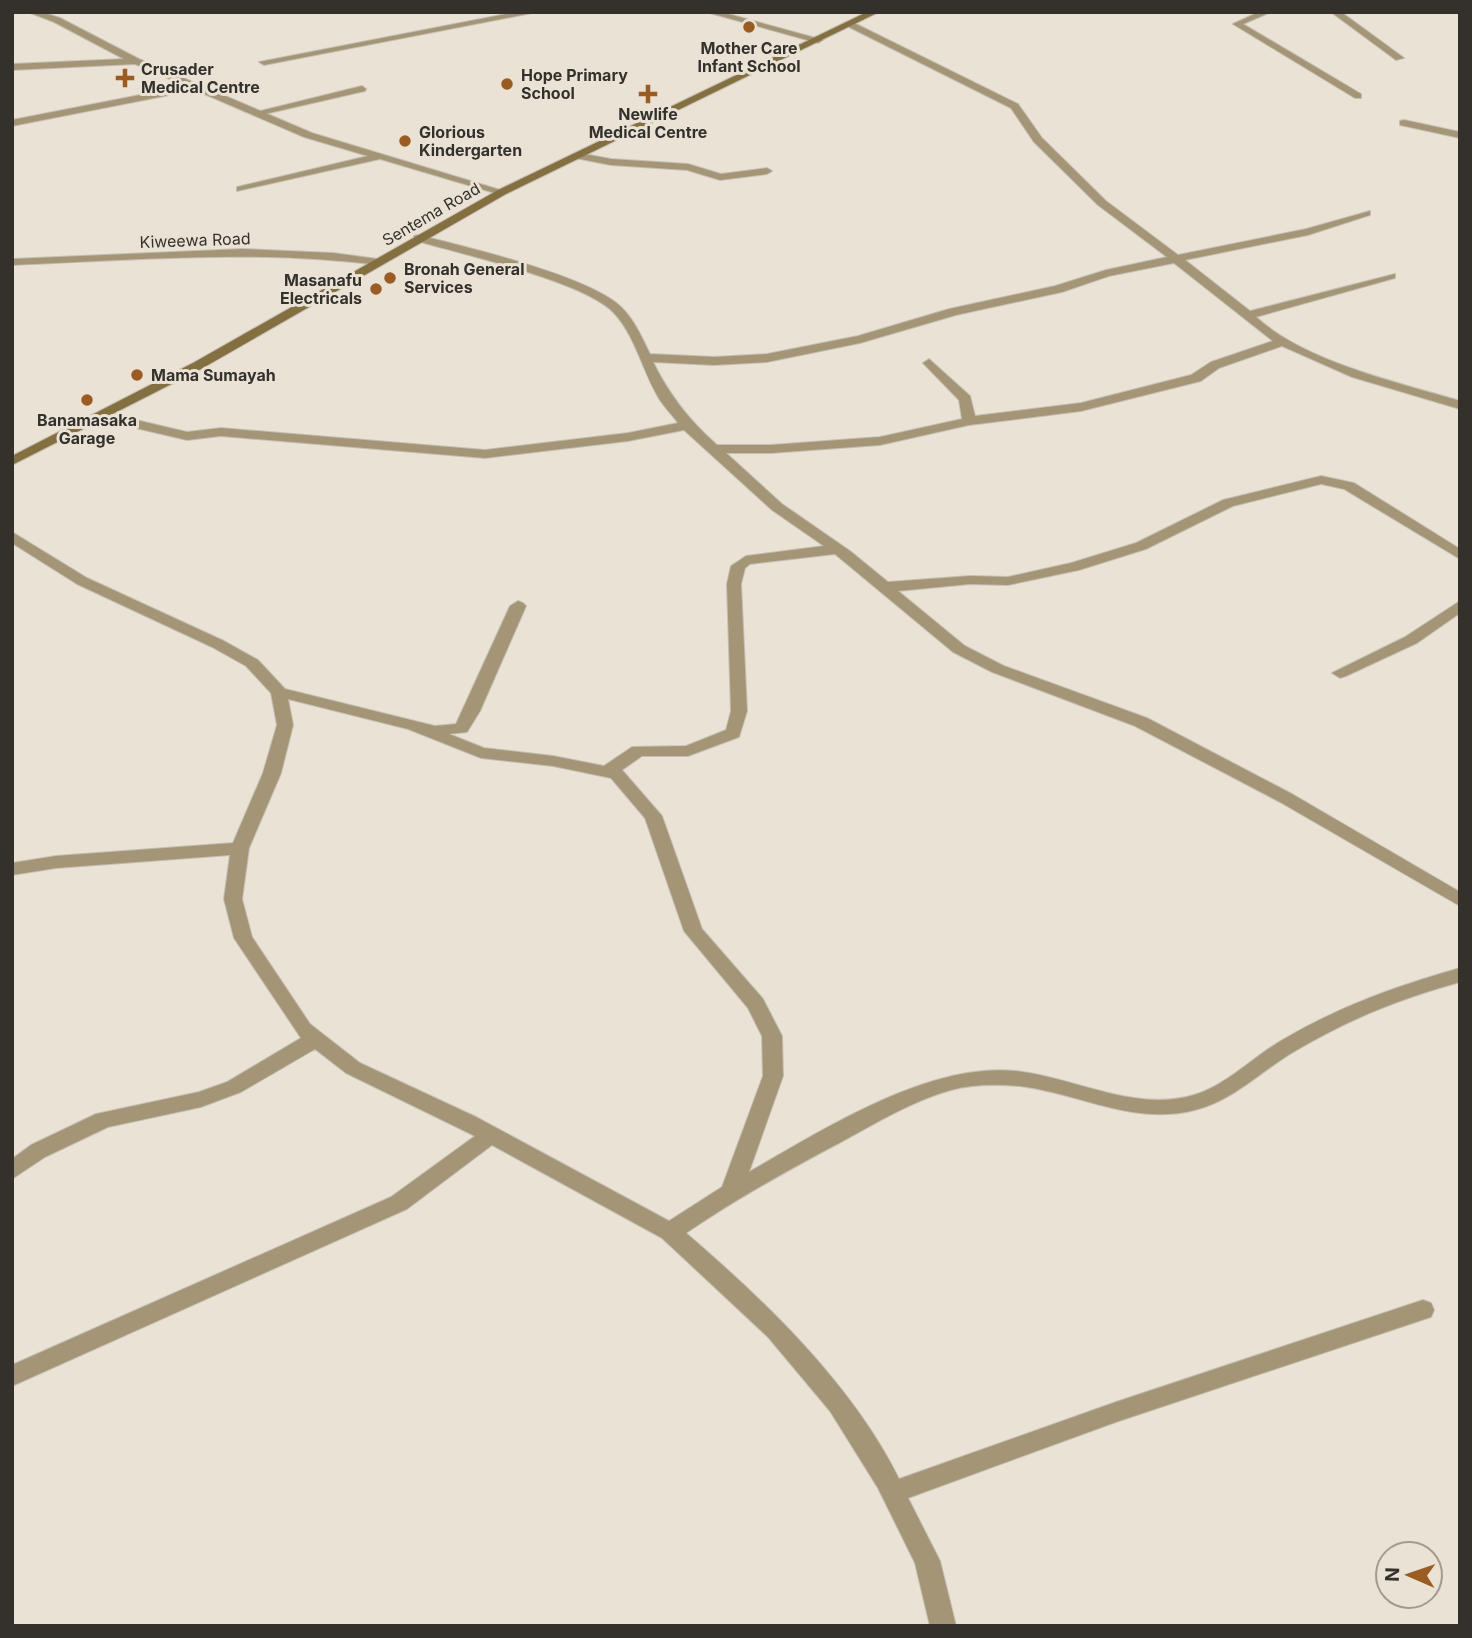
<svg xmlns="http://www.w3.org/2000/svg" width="1472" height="1638" font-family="Inter,sans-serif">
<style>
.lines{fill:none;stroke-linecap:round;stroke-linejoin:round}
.service-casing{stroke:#c5bfb3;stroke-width:2}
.minor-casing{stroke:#c5bfb3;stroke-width:2}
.secondary-casing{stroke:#c5bfb3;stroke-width:2}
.service{fill:#a39576;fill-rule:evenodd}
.minor{fill:#a39576;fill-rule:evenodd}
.secondary{fill:#846f40;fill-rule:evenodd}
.poi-dot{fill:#9b5c24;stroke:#e9e2d5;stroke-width:2.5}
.labels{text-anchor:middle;stroke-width:6;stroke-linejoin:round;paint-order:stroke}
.far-poi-label{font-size:16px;font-weight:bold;fill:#34312c;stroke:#e9e2d5;text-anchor:start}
.far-street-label{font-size:16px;fill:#34312c;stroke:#e9e2d5}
</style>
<rect width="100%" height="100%" fill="#e9e2d5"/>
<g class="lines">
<defs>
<path id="service" d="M 1259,12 L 1271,12 L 1243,24 L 1361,94 L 1361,98 L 1355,98 L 1233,24 Z
M 362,86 L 366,89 L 365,91 L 256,116 L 252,113 Z"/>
<path id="minor" d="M 28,12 L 42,12 L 60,18 L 139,59 L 312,133 L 507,192 L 498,194 L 380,159 L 237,191 L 237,187 L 368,156 L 304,137 L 195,90 L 12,126 L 12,120 L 186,86 L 135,64 L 12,70 L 12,64 L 124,59 L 54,22 Z
M 517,12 L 537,12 L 264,65 L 259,62 Z
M 706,12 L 721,12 L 823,40 L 818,43 Z
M 1331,12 L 1341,12 L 1404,58 L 1396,60 Z
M 850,21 L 1018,104 L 1042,138 L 1106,201 L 1178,255 L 1306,229 L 1370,211 L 1370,215 L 1308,235 L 1185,260 L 1250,311 L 1395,274 L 1395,278 L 1256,317 C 1305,362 1397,382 1460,401 L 1460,409 L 1352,377 L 1282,346 L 1219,368 L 1201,381 L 1081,411 L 969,425 L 880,445 L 771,453 L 726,453 L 782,504 L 850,551 L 888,582 L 970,576 L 1008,577 L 1071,563 L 1136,543 L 1223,500 L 1321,476 L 1354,483 L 1460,549 L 1460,559 L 1344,489 L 1321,484 L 1233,506 L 1146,549 L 1079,570 L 1008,585 L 970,584 L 898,591 L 965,646 L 1004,666 L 1147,718 L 1292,794 L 1460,892 L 1460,906 L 1280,802 L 1135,726 L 992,672 L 953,652 L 835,554 L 750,564 L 745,568 L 741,584 L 747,711 L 739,737 L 688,756 L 642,756 L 622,770 L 662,816 L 702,929 L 763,999 L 782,1036 L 783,1076 L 749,1172 C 825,1129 934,1058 1023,1072 C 1079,1080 1137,1112 1194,1095 C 1227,1085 1254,1056 1284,1039 C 1343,1005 1394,987 1460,968 L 1460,982 C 1399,999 1349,1019 1295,1051 C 1262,1070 1233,1101 1195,1110 C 1134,1126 1079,1093 1019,1086 C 996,1084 973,1084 951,1090 C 912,1101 876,1123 841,1142 C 788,1170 736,1199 686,1233 C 765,1301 852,1384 899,1479 L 1116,1402 L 1423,1300 L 1431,1303 L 1434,1310 L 1431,1317 L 1116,1422 L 908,1498 L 940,1561 L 956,1626 L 930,1626 L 915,1563 L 878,1488 L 830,1411 L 768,1337 L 662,1238 L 492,1145 L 407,1209 L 12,1386 L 12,1365 L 391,1197 L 475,1136 L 346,1073 L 315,1049 L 241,1092 L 201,1107 L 108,1127 L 45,1157 L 12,1179 L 12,1159 L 31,1145 L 96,1114 L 199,1092 L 227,1082 L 301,1038 L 234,938 L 224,899 L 230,855 L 56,868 L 12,875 L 12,863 L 56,856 L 233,843 L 263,773 L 277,725 L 271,693 L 246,666 L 212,647 L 77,584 L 12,543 L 12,532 L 87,578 L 224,641 L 258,660 L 285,689 L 435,726 L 456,724 L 510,606 L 518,601 L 523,603 L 526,606 L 480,711 L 467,732 L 449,734 L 484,748 L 553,756 L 604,766 L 632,747 L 686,746 L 726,730 L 731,711 L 727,584 L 731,566 L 746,556 L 824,546 L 772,510 L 684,430 L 628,441 L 485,458 L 221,436 L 187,440 L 97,419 L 95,416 L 102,412 L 187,432 L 221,428 L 485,450 L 628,433 L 678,423 C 671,413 661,404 656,393 C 642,368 634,334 614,313 C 584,281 460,254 414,240 L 414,236 L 418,235 C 463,246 593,277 622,308 C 635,321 642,338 650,354 L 714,357 L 767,354 L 858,336 L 949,309 L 1055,286 L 1106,270 L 1167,257 L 1098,205 L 1034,142 L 1011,108 L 847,26 ZM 1174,263 L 1273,341 L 1211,362 L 1191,375 L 1081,403 L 975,416 L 970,396 L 929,359 L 923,363 L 959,400 L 962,419 L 880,437 L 771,445 L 717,445 C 689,420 670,396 653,362 L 714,365 L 767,362 L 860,343 L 956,315 L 1062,292 L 1109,276 ZM 288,699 L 408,729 L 481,758 L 553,766 L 611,778 L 645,818 L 684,931 L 748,1008 L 762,1036 L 763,1076 L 722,1187 L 669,1221 L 476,1117 L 360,1063 L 310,1024 L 252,937 L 242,899 L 249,848 L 281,773 L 293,725 Z
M 1404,120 L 1460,132 L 1460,138 L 1400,125 L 1400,121 Z
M 579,153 L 611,159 L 688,164 L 721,174 L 767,168 L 772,171 L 767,174 L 720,180 L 687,170 L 611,165 L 575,158 L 575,154 Z
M 242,249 L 333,253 L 378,259 L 384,262 L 378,265 C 256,249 135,260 12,265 L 12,259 Z
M 1460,601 L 1460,613 L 1417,643 L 1346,676 L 1340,678 L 1332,673 L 1405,637 Z"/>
<path id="secondary" d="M 867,12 L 879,12 L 506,194 L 201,369 L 12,465 L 12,456 L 193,363 L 498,190 Z"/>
</defs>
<!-- service casing -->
<use href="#service" class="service-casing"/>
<!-- minor casing -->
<use href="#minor" class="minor-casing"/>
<!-- secondary casing -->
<use href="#secondary" class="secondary-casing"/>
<!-- service -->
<use href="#service" class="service"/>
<!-- minor -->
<use href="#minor" class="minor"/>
<!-- secondary -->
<use href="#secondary" class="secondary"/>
</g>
<!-- markers -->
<g class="poi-dot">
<circle cx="749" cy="27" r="7"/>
<path d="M121.5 67.5h7v7h7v7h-7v7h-7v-7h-7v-7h7z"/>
<circle cx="507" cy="84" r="7"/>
<path d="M644.5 83.5h7v7h7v7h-7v7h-7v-7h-7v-7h7z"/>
<circle cx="405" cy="141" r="7"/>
<circle cx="390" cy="278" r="7"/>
<circle cx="376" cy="289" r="7"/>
<circle cx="137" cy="375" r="7"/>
<circle cx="87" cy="400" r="7"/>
</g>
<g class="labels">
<!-- far-poi labels -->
<g class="far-poi-label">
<text x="749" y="54" text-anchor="middle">Mother Care<tspan x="749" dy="18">Infant School</tspan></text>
<text x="141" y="75">Crusader<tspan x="141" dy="18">Medical Centre</tspan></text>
<text x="521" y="81">Hope Primary<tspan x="521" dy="18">School</tspan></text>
<text x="648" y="120" text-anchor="middle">Newlife<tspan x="648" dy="18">Medical Centre</tspan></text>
<text x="419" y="138">Glorious<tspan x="419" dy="18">Kindergarten</tspan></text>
<text x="404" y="275">Bronah General<tspan x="404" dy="18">Services</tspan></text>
<text x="362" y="286" text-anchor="end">Masanafu<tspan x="362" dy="18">Electricals</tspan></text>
<text x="151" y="381">Mama Sumayah</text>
<text x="87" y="426" text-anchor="middle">Banamasaka<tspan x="87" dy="18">Garage</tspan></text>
</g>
<!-- far-street labels -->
<g class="far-street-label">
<text transform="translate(431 214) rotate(-30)" y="6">Sentema Road</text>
<text transform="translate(195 240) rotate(-2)" y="6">Kiweewa Road</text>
</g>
</g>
<!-- border -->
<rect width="1472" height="1638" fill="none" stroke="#34312c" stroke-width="28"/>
<!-- north arrow -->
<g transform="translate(1409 1575) rotate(272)"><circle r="33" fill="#e9e2d5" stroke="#a19b91" stroke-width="2"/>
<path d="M0-5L12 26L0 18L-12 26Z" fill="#9b5c24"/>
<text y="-10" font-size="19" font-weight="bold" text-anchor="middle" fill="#34312c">N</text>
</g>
</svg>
